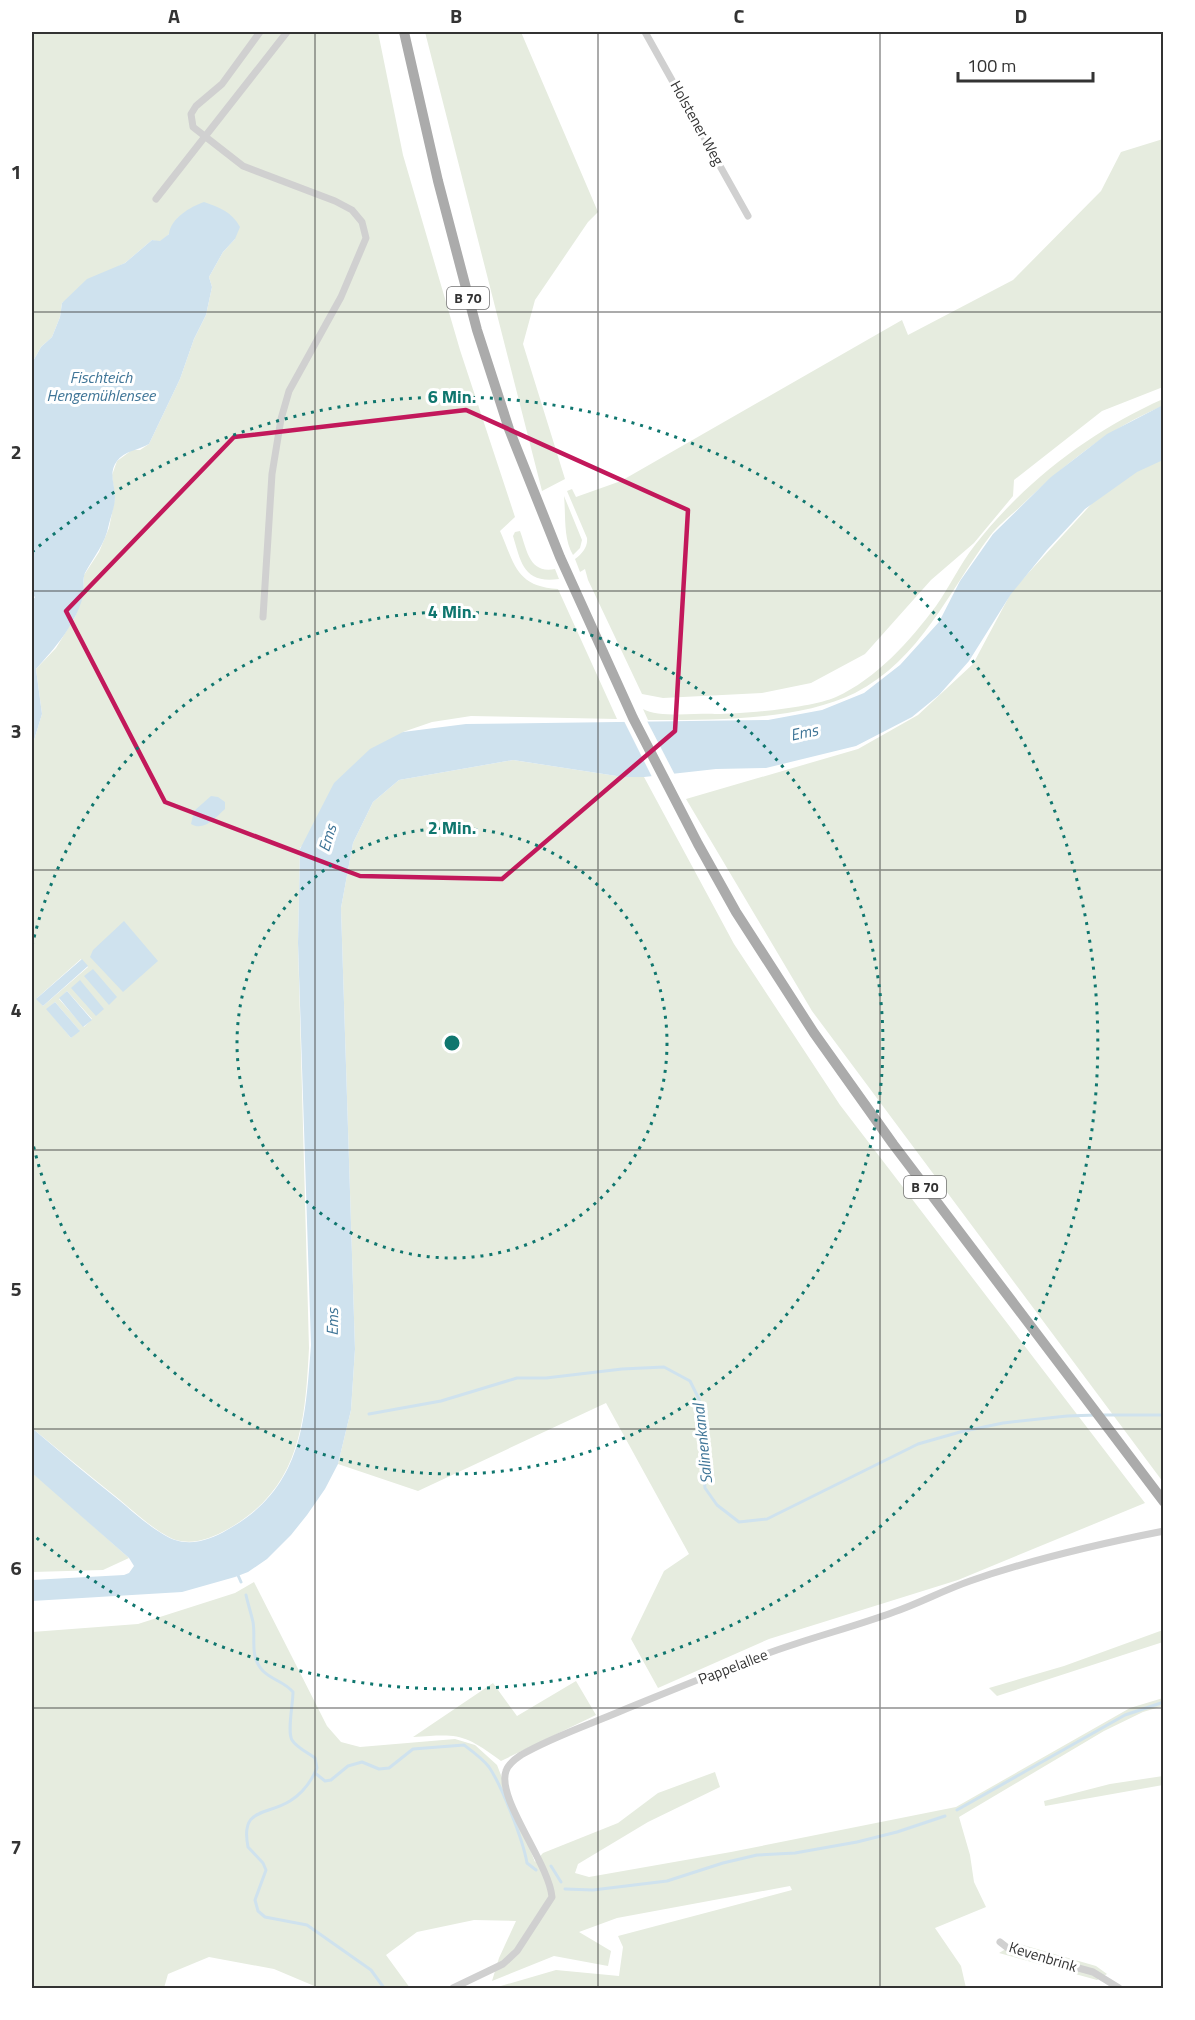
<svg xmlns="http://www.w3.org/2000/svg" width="1195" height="2020" font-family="'Titillium Web',sans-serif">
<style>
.green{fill:#e6ecdf;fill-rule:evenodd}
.water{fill:#cfe2ee}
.pier{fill:#fff}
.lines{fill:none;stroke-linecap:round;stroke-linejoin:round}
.stream{stroke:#cfe2ee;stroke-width:3}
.minor{stroke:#d0d0d0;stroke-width:7}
.primary{stroke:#ababab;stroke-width:10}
.marked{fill:none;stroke:#c2185b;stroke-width:4.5;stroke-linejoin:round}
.grid{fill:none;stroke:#333;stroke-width:1.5;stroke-opacity:0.55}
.ring{fill:none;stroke:#0f766e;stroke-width:3;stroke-dasharray:3 6}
.labels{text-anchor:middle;stroke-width:6;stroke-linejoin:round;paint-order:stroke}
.shield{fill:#fff;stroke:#707070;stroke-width:1.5}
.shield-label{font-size:14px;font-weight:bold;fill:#333}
.street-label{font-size:15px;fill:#333;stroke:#fff}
.water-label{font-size:16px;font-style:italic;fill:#3f7597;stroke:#fff}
.centre{fill:#0f766e;stroke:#fff;stroke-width:3}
.ring-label{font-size:18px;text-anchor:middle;font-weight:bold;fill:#0f766e;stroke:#fff;stroke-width:6;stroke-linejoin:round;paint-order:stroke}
.neatline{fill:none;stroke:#333;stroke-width:2}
.grid-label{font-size:20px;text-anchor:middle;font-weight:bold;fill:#333}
</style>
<rect width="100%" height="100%" fill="#fff"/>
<!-- green -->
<path class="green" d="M 32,32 L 378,32 L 403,155 L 460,350 L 515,517 L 500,531 C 515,565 516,586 558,589 L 617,719 L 471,716 L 432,722 L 403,732 L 300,848 L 298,943 L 309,1348 C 305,1422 301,1488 228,1529 C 212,1538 194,1545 176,1540 C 160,1535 134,1512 120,1500 C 90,1476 61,1452 32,1428 L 32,747 L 42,714 L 36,669 L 56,648 L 75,617 L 83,595 L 84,575 L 99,552 L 109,528 L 115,498 L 112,475 L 117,461 L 132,450 L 140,450 L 149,444 L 180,379 L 194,339 L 206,315 L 212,287 L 209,277 L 223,252 L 235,239 L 169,234 L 160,242 L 152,240 L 125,263 L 109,271 L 62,303 L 60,317 L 52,337 L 41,347 L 32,363 ZM 81,959 L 88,967 L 43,1006 L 37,998 ZM 67,991 L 92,1019 L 84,1027 L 59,999 ZM 55,1002 L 79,1030 L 71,1038 L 47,1009 Z
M 425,32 L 521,32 L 598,212 L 588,222 L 535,300 L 523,344 L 565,479 L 542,491 Z
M 1163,139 L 1163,387 L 1102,411 L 1014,480 L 1013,496 L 974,543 L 931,580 L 865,654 L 811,683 L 762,693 L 663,698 L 642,694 L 588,580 L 585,569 L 580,572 L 575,559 C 582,554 588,547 587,538 L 567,491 L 572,489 L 576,497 L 621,481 L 902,320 L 908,335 L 1013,280 L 1101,191 L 1121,152 Z
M 1163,399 L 1163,406 C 1109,428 1065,464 1023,504 C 1012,515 999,524 990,536 C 948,592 921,659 855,693 C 799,721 710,720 648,720 L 643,709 C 658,718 697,713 715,714 C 744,714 811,708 836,697 C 876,679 910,641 936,606 C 950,586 960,564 975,545 C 1024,482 1091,431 1163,399 Z
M 1163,457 L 1163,1482 L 812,1011 L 686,799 L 858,749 L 918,715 L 973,664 L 1012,591 L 1106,488 Z
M 564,496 L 582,540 L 580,548 L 573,555 C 563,538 566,516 564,496 Z
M 520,531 C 527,550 529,574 555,569 L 559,579 C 524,584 521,563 513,536 L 515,532 Z
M 513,760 L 623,777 L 644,777 L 734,944 L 840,1105 L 1145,1503 L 958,1580 L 769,1639 L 658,1688 L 631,1639 L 664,1571 L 689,1554 L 606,1403 L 418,1491 L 338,1464 L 351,1410 L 355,1349 L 341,908 L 353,843 L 373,802 L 399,780 Z
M 32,1473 L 46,1484 L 129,1558 L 103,1570 L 32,1572 Z
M 254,1582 L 327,1726 L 341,1742 L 360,1747 L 455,1739 L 475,1745 L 497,1765 L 535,1862 L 543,1853 L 618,1823 L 658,1793 L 715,1772 L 720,1787 L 648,1822 L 578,1864 L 575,1873 L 589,1877 L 731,1852 L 956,1807 L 1130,1708 L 1163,1698 L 1163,1706 L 1143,1712 L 1104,1731 L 959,1817 L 970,1855 L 974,1882 L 986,1907 L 935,1928 L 961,1966 L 966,1988 L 494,1988 L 556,1970 L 619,1976 L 623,1947 L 618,1936 L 792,1890 L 790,1886 L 617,1918 L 579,1932 L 611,1951 L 608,1966 L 554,1956 L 492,1981 L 499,1958 L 516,1921 L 474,1920 L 417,1932 L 386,1955 L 410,1988 L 319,1988 L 274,1969 L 209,1957 L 168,1974 L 164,1988 L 32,1988 L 32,1632 L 138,1624 L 235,1593 Z
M 1163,1630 L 1163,1642 L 997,1696 L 989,1688 L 1064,1666 Z
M 576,1681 L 596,1715 L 501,1761 C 463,1733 459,1734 413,1737 L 493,1683 L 517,1716 Z
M 1163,1776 L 1163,1785 L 1045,1806 L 1044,1801 L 1110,1784 Z
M 1016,1943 L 1096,1966 L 1107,1974 L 1097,1980 L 999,1953 Z"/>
<!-- water -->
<path class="water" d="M 204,202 C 219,207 232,212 240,227 L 235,239 L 223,252 L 209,277 L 212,287 L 206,315 L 194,339 L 180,379 L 149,444 C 139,450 124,451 117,461 C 108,473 115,484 115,497 C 115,506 111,516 109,524 C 105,545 94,556 85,573 C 82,580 85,589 83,596 C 76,624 55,648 36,669 L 42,714 L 32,747 L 32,602 L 35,597 L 32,594 L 32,363 L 41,347 L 52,337 L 60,317 L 62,303 L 87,279 L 125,263 L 152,240 L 160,241 L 169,234 C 171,218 190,207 204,202 Z
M 1163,405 L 1163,460 L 1137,472 L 1085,509 L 1047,550 L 1011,594 L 969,661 L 939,695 L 912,717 L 856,746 L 766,768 L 716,769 L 644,777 L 623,777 L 513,760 L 399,780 L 373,802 L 353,843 L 341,908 L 355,1349 L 351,1410 L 338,1464 L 325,1489 L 307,1515 L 291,1535 L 267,1559 L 248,1572 L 235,1577 L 182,1592 L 32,1601 L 32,1580 L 124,1575 L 129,1573 L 134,1566 L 129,1558 L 32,1473 L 32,1428 C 61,1453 90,1477 120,1501 C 133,1512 159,1535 175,1540 C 193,1546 212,1539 227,1530 C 303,1488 305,1422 311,1345 L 298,943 L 300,849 L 334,783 L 370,749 L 403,732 L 466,724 L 768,720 L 822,710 L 864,693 L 900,665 L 939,622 L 960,581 L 993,534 L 1051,477 L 1107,434 Z
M 211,796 L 218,797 L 225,802 L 225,809 C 216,817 204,832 191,824 L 194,811 Z
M 124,921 L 158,961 L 123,992 L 90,957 L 93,950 Z
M 82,959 L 88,966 L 43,1006 L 36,999 Z
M 93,969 L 117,997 L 109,1005 L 84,976 Z
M 80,980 L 104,1009 L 96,1016 L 71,988 Z
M 67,991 L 92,1020 L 83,1027 L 59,998 Z
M 55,1002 L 80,1031 L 71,1038 L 46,1009 Z"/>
<!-- pier -->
<path class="pier" d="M 623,719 L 646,719 L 676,777 L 653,779 Z"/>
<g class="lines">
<!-- stream -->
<path class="stream" d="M 369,1414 L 441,1401 L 517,1378 L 546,1378 L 622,1369 L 664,1367 L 690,1381 L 699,1399 L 705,1488 L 717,1505 L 739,1522 L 767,1519 L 918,1444 L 960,1432 L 1003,1423 L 1067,1416 L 1096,1415
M 1102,1415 L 1164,1415
M 237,1573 L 241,1582
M 246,1595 C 248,1604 251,1613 253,1622 C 256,1639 249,1656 263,1671 C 272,1680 285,1682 293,1692 C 293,1704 287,1732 292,1740 C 296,1747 308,1753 315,1758 L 317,1768 C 311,1782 303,1793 290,1801 C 266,1816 240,1807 248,1847 L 263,1863 L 266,1870 L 255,1900 L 258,1911 L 265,1917 L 307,1925 L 371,1970 L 384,1988
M 315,1773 L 325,1781 L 331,1780 L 348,1766 L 362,1762 L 379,1769 L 389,1768 L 413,1749 L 464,1745 C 472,1751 483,1759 489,1767 C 502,1786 523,1840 527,1863 L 536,1870
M 957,1810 L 1125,1715 L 1164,1702
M 551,1866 L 561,1882
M 565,1889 L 593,1890 L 667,1881 L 723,1863 L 757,1855 L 795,1853 L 857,1842 L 897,1832 L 945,1816"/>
<!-- minor -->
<path class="minor" d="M 260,32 L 222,84 L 196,106 L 191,114 L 193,127 L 243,166 L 335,201 L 352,210 L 362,222 L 366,238 L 341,297 L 289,391 L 281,419 L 272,474 L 263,617
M 645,32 L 748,216
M 156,199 L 287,32
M 1000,1942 L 1009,1949 L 1093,1972 L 1119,1988
M 453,1988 L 503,1964 L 517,1951 L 552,1897 C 549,1863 496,1798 506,1771 C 508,1764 515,1759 521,1755 C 552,1737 588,1725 621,1711 C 678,1688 736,1663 795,1644 C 828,1633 862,1624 894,1612 C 920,1603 944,1590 970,1581 C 1033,1559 1098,1544 1164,1531"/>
<!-- primary -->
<path class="primary" d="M 404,32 L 438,181 L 477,330 L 509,429 L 560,557 L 633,718 L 698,844 L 736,912 L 814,1033 L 893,1144 L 1164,1502"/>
</g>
<!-- marked area -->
<path class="marked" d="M 466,410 L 688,510 L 675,731 L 502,879 L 360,876 L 165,802 L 66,611 L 234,437 Z"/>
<!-- grid -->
<path class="grid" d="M 315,32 L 315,1988M 598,32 L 598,1988M 880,32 L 880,1988M 32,312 L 1164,312M 32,591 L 1164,591M 32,870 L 1164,870M 32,1150 L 1164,1150M 32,1429 L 1164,1429M 32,1708 L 1164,1708"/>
<!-- distance rings -->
<g class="ring">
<circle cx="452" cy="1043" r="215"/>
<path d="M32 946A431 431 0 1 1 32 1140"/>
<path d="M32 552A646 646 0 1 1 32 1534"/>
</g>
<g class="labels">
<!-- shield labels -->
<g class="shield">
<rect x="447" y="287" width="42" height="22" rx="4.5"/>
<rect x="904" y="1176" width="42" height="22" rx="4.5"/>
</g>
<g class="shield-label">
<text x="468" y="303">B 70</text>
<text x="925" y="1192">B 70</text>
</g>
<!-- street labels -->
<g class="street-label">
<text transform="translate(697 123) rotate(61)" y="5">Holstener Weg</text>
<text transform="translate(733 1667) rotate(-21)" y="5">Pappelallee</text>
<text transform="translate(1043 1957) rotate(17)" y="5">Kevenbrink</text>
</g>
<!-- water labels -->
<g class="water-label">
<text x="101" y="383">Fischteich<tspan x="101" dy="18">Hengemühlensee</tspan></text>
<text transform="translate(804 732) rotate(-12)" y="6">Ems</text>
<text transform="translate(327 838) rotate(-73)" y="6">Ems</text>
<text transform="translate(332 1322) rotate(-89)" y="6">Ems</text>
<text transform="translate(702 1444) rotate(-96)" y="6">Salinenkanal</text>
</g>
</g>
<circle cx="452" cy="1043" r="9" class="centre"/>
<g class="ring-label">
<text x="452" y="403">6 Min.</text>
<text x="452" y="618">4 Min.</text>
<text x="452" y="834">2 Min.</text>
</g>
<!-- border -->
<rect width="1195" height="2020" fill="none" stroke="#ffffff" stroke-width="66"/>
<!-- scale -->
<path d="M958 72v9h135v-9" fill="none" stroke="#333333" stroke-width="3"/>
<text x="967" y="72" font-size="18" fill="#333333" stroke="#ffffff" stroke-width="4.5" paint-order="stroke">100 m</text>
<rect x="33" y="33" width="1129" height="1954" class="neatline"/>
<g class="grid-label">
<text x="174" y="23">A</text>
<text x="456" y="23">B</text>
<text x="739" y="23">C</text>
<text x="1021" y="23">D</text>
<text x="16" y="179">1</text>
<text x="16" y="459">2</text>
<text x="16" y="738">3</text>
<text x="16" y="1017">4</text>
<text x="16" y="1296">5</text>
<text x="16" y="1575">6</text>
<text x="16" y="1854">7</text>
</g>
</svg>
